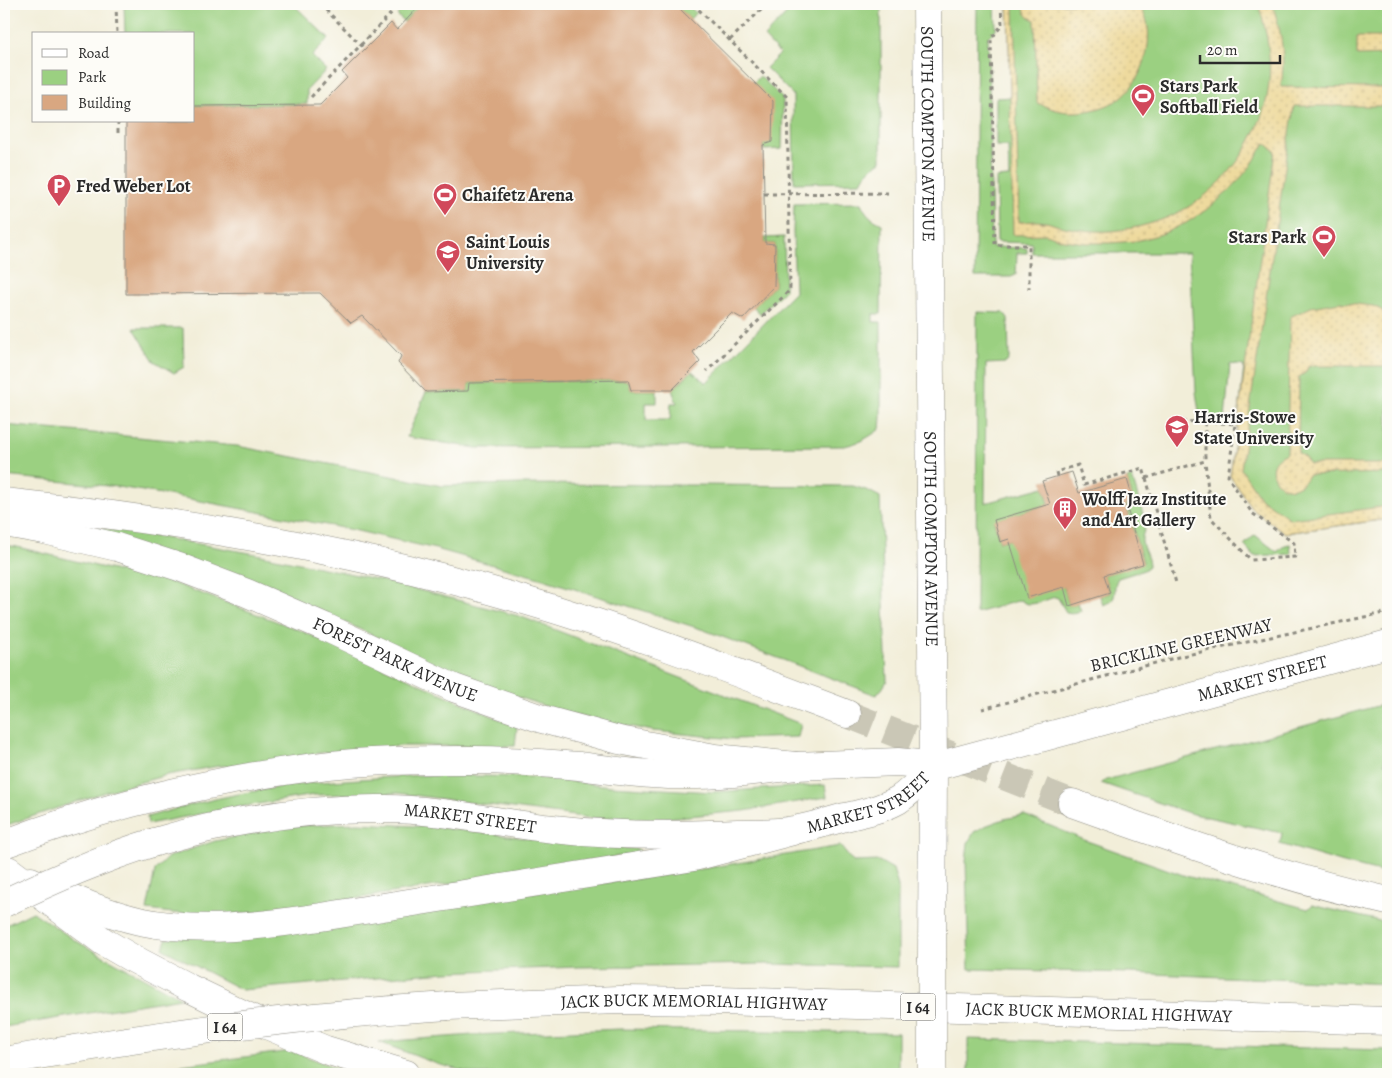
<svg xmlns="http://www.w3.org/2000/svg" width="1392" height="1078" font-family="Alegreya,serif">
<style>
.green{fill:#9bd081;stroke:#637e56}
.sand{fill:url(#sand-dots);stroke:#8c8264}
.building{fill:#d9a781}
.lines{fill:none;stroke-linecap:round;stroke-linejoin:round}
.motorway-tunnel{stroke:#cac7b6;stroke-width:28;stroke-dasharray:28 14;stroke-linecap:butt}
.secondary-casing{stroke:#8e8c82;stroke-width:29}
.primary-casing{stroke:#8e8c82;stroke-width:29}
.motorway-casing{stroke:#8e8c82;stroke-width:29}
.path{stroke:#8e8c82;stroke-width:3;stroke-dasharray:4 4;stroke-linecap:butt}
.secondary{stroke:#fff;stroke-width:28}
.primary{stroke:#fff;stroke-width:28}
.motorway{stroke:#fff;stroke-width:28}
.secondary-bridge-casing{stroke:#8e8c82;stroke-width:29;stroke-linecap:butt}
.primary-bridge-casing{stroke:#8e8c82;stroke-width:29;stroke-linecap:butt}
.motorway-bridge-casing{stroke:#8e8c82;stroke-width:29;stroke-linecap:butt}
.secondary-bridge{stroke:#fff;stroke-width:28}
.primary-bridge{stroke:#fff;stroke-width:28}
.motorway-bridge{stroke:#fff;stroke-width:28}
.labels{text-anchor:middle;stroke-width:4;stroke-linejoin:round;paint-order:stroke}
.shield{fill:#fdfcf7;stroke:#6a6a68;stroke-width:1}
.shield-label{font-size:16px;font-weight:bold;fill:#2b2b2b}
.poi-label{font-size:18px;font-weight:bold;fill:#2b2b2b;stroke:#fdfcf7;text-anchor:start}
.street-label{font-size:18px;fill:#2b2b2b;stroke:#fdfcf7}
</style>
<defs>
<pattern id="sand-dots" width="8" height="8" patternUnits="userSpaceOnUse" patternTransform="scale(1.25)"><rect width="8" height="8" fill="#eeda9e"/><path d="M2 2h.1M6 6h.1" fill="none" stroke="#cb8" stroke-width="1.8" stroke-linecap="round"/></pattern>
</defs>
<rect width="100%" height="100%" fill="#fdfcf7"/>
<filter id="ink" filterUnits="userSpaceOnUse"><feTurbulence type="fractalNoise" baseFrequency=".02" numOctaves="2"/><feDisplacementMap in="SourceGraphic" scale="10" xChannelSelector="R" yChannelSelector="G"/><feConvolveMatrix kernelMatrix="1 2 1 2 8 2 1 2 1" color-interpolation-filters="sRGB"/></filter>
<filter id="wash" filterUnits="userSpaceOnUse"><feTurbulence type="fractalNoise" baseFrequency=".0096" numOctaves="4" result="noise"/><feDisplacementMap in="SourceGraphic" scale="20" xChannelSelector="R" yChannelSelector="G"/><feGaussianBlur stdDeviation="1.12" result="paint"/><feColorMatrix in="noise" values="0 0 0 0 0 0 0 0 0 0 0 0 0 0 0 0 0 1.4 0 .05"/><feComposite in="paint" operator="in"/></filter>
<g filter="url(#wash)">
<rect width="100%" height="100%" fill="#f2eed9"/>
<!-- green -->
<path class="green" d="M 124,4 L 293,4 L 329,39 L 312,56 L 326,70 L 307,90 L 307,104 L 194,106 L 194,34 L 125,34 Z
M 408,4 L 421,4 L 404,22 L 397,15 Z
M 675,4 L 687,4 L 696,13 L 690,19 Z
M 796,4 L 869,4 L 881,8 L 881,161 C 873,166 865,173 861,182 L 794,183 L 793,95 L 766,68 L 780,54 L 764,37 Z
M 977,4 L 995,4 L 996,29 L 988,37 L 992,247 L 1027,248 L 1027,253 L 1017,253 L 1016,275 L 1011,277 L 975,277 Z
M 1008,4 L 1388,4 L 1388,519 L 1285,533 L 1253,510 L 1230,476 L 1238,421 L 1244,366 L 1230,364 L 1225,419 L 1200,418 L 1196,392 L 1189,253 L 1032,253 L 1032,243 L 997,242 L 996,178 L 1009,177 L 1008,146 L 996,146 L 996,98 L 1011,97 Z
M 760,76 L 783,99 L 782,149 L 764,150 L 754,82 Z
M 861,203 C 866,214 871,219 882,224 L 881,314 L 873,314 L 873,322 L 881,322 L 881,417 L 880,429 C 868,438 859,443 844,446 L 476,448 L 407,437 L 426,392 L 468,391 L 469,383 L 628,380 L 631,390 L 657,390 L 657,403 L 646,403 L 646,420 L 670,420 L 671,403 L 677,403 L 672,390 L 692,371 L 706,383 L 795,292 L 793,232 L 794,204 Z
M 784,237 L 785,290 L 760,314 L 754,307 L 774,286 L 775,244 L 765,243 L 765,238 Z
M 977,312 L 1004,313 L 1008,318 L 1009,359 L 1006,363 L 986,364 L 985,503 L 1044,487 L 1049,504 L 994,521 L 1000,542 L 1009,539 L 1064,587 L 1069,605 L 1078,603 L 1081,611 L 1072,613 L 1066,612 L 1058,598 L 1055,597 C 1044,600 1028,609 1021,600 L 976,613 Z
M 134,328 L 183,328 L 184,367 L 174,373 L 154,361 Z
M 4,425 L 237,446 L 442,486 L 521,484 L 853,486 L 869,491 L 880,497 L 887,681 L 882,689 L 876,695 L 704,630 L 543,579 L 436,549 L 353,530 L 174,496 L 118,487 L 4,476 Z
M 1132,477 L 1145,521 C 1146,530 1141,535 1142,542 C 1143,550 1149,557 1149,566 L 1144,570 L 1118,578 C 1110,591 1122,598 1103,605 L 1100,596 L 1110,593 L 1104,575 L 1143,563 L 1126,505 L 1134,503 L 1127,479 Z
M 56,523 L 136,533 L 256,554 L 376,579 L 519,616 L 801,724 L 798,737 L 734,739 L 653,731 L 573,715 L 480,685 L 344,622 Z
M 1255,535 L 1277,552 L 1285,545 L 1290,544 L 1291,554 L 1254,556 L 1244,545 Z
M 4,545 L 17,547 L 121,572 L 146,573 L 297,629 L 517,727 L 515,746 L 400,746 L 319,753 L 257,764 L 219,766 L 167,775 L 105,792 L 4,826 Z
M 1388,703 L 1388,715 L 1385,714 L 1382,724 L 1388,726 L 1388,747 L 1384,763 L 1388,765 L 1388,874 L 1344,863 L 1280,844 L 1282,833 L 1189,813 L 1101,783 L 1106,780 Z
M 422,775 L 532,777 L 611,786 L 713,792 L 825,785 L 827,797 L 744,811 L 655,819 L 590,818 L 397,793 L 314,795 L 221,810 L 148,824 L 147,817 C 185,806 223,796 262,790 C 315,780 369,779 422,775 Z
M 1024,815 L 1087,841 L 1186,876 L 1308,909 L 1312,905 L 1388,923 L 1388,984 L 1130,973 L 969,969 L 966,861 L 968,843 L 974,832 L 985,826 L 1004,819 Z
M 358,823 L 435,827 L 598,847 L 638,849 L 640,853 L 285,910 L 222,915 L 172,913 L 147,910 L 155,870 L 168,857 L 215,841 L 291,826 Z
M 840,846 L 853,862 L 879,861 L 893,869 L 898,886 L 898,967 L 766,964 L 579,967 L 445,972 L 242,990 L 163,949 L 166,939 L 659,876 Z
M 33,912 L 76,941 L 181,998 L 4,1027 L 4,926 Z
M 621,1029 L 898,1033 L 898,1074 L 475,1074 L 437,1064 L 379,1042 L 473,1035 Z
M 968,1039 L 1388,1050 L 1388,1074 L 968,1074 Z
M 292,1051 L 352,1074 L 124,1074 L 173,1066 Z"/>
<!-- sand -->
<path class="sand" d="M 1008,4 L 1014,4 L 1019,222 C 1027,222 1037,220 1045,222 C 1049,222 1052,224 1056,225 C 1076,230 1099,233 1120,230 C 1173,223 1215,197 1244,152 C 1254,135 1263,117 1267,97 C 1273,65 1268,34 1258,4 L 1272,4 C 1279,23 1283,43 1283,63 C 1283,71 1282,80 1281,87 L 1388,88 L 1388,106 L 1294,106 L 1241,469 L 1261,499 L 1291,519 L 1388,506 L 1388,519 L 1285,533 L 1253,510 L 1230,476 L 1275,151 L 1265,143 L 1251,166 L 1230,190 L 1209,208 L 1186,223 L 1162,234 L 1136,241 L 1110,243 L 1085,243 L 1063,240 L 1046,234 L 1013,235 Z
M 1023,4 L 1140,4 C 1142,9 1145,16 1147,22 C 1153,48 1141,83 1119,99 C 1108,107 1089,112 1075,112 C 1062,113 1049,108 1037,103 L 1035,20 C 1026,17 1025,13 1023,4 Z
M 1357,37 L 1388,37 L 1388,55 L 1357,56 Z
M 1340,302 L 1373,306 L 1388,313 L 1388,371 L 1385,366 L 1309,366 L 1305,373 L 1299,377 L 1298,453 L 1304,457 L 1310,464 L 1385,464 L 1388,457 L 1388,473 L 1308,475 C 1290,511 1251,465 1287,453 L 1290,317 L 1311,307 Z"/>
<g id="blocks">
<!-- building -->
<path class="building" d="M 421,4 L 675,4 L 773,101 L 772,142 L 763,145 L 765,243 L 775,244 L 774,286 L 743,319 L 732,313 L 693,352 L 700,362 L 672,390 L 631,390 L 628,380 L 469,383 L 468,391 L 426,392 L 398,363 L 401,356 L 362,316 L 351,323 L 320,293 L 126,294 L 126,121 L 194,121 L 194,106 L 320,105 L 347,78 L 342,72 L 391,23 L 397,30 Z
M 1072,472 L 1079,493 L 1127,479 L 1134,503 L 1126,505 L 1143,564 L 1104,575 L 1110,593 L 1069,606 L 1064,587 L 1027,598 L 1009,539 L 1000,542 L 994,520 L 1050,504 L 1042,481 Z"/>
</g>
</g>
<g filter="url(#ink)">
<use href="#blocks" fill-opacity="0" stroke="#8e8c82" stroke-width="1"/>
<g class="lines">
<!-- motorway-tunnel -->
<path class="motorway-tunnel" d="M 847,714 L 1072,803"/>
<defs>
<g id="secondary">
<path id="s1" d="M 927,4 L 933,767 L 932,958"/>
</g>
<g id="primary">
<path id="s2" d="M 4,523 L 44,530 L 117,547 L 179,567 L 247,593 L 325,627 L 454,688 L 542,719 L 619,740 L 715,758 L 796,766 L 898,762 L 919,764 L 933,767 L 1388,644"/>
<path id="s3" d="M 155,842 C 229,820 306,808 385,809 C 441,809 497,823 553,829 C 614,836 676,836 738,833 C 756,832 776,834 794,830 C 811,827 828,822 845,817 C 863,813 882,809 898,800 C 912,791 922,779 933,767"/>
<path d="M 31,881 C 66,896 101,912 139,921 C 199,934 261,926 321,917 L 694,857 L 793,831"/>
</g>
<g id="motorway">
<path d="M 4,502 C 172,520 340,547 503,594 C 620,627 733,671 847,714"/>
<path d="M 1072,803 C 1176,840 1280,877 1388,901"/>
<path d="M 4,844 C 101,807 209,781 313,767 C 366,760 420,760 474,760 C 509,760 544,763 579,766 C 611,770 643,775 675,775 C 716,776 755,771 796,766"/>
<path d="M 8,870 L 104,942 L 130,957 L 189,988 L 257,1021 L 326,1050 L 406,1074"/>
<path id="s4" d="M 448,1006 L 619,1000 L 720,1001 L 1388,1021"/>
</g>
</defs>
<!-- secondary casing -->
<use href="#secondary" class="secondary-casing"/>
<!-- primary casing -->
<use href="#primary" class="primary-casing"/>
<!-- motorway casing -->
<use href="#motorway" class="motorway-casing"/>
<!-- path -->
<path class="path" d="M 116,4 L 117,34
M 320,4 L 365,49
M 693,4 L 787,97 L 790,290 L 707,371
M 1001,4 L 1002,25 L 991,39 L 995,245 L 1029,245 L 1029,289
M 730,40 L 767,4
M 311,97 L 400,4
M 118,121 L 118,135
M 764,194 L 888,193
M 1205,422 L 1235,424 L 1228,477 L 1252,513 L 1294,543 L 1295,557 L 1251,560 L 1211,518 L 1205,461
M 1057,476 L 1056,472 L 1078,465 L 1084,485 L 1143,468 L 1146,478 L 1205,461 L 1205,422 L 1171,421
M 1146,478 L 1176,583
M 982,709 L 1182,656 L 1388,612"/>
<!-- secondary -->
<use href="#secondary" class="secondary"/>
<!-- primary -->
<use href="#primary" class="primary"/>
<!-- motorway -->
<use href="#motorway" class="motorway"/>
<defs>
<path id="secondary-bridge" d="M 932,958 L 932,1074"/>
<path id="primary-bridge" d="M 4,903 C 53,880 102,858 155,842"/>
<path id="motorway-bridge" d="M 4,1061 C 151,1035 299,1015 448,1006"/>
</defs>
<!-- secondary-bridge casing -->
<use href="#secondary-bridge" class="secondary-bridge-casing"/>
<!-- primary-bridge casing -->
<use href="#primary-bridge" class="primary-bridge-casing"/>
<!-- motorway-bridge casing -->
<use href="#motorway-bridge" class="motorway-bridge-casing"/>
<!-- secondary-bridge -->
<use href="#secondary-bridge" class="secondary-bridge"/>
<!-- primary-bridge -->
<use href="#primary-bridge" class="primary-bridge"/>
<!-- motorway-bridge -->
<use href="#motorway-bridge" class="motorway-bridge"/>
</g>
</g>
<!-- icons -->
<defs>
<symbol id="stadium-pin" viewBox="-11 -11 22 30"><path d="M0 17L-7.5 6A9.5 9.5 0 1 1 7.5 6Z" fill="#d1495b" stroke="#fdfcf7"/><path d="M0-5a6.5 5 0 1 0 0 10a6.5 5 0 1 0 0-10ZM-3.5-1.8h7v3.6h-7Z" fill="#fff"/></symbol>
<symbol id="parking-pin" viewBox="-11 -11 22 30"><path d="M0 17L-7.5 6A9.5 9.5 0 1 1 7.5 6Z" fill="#d1495b" stroke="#fdfcf7"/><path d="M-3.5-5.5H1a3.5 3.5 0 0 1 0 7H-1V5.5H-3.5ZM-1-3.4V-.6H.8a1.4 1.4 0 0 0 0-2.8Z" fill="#fff"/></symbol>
<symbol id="university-pin" viewBox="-11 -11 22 30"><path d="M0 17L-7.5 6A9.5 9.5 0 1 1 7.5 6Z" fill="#d1495b" stroke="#fdfcf7"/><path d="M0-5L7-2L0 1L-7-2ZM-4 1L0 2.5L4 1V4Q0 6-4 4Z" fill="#fff"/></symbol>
<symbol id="building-pin" viewBox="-11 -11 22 30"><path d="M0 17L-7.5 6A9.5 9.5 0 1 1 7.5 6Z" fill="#d1495b" stroke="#fdfcf7"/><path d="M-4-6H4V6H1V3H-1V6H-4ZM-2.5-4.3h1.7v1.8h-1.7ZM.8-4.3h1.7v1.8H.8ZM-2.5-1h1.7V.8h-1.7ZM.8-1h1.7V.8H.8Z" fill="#fff"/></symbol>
</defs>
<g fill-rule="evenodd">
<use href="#stadium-pin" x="1129" y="82" width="28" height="38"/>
<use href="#parking-pin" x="45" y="172" width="28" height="38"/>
<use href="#stadium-pin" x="431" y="181" width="28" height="38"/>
<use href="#stadium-pin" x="1310" y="223" width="28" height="38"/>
<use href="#university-pin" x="434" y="238" width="28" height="38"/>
<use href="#university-pin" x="1163" y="413" width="28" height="38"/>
<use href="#building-pin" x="1051" y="495" width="28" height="38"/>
</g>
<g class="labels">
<!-- shield labels -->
<g class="shield">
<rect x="900.5" y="993.5" width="35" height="27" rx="4"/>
<rect x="207.5" y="1013.5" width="35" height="27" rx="4"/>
</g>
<g class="shield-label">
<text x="918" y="1013">I 64</text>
<text x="225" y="1033">I 64</text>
</g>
<!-- poi labels -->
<g class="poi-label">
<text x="1160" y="92">Stars Park<tspan x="1160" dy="21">Softball Field</tspan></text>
<text x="76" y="192">Fred Weber Lot</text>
<text x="462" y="201">Chaifetz Arena</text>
<text x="1306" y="243" text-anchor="end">Stars Park</text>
<text x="466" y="248">Saint Louis<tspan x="466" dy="21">University</tspan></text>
<text x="1194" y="423">Harris-Stowe<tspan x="1194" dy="21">State University</tspan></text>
<text x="1082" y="505">Wolff Jazz Institute<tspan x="1082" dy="21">and Art Gallery</tspan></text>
</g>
<!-- street labels -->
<g class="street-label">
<text dy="6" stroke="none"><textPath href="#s1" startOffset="130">SOUTH COMPTON AVENUE</textPath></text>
<text dy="6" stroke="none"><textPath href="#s1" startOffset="535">SOUTH COMPTON AVENUE</textPath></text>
<text transform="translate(1181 645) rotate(-13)" y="6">BRICKLINE GREENWAY</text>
<text dy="6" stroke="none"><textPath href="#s2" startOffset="416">FOREST PARK AVENUE</textPath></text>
<text dy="6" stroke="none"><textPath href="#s2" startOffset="1312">MARKET STREET</textPath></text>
<text dy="6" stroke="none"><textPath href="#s3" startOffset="724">MARKET STREET</textPath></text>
<text dy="6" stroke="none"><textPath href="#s3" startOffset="319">MARKET STREET</textPath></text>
<text dy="6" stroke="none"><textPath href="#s4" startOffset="246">JACK BUCK MEMORIAL HIGHWAY</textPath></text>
<text dy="6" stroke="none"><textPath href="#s4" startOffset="651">JACK BUCK MEMORIAL HIGHWAY</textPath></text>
</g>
</g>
<!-- margin -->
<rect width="1392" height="1078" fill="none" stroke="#fdfcf7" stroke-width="20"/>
<!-- legend -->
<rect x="32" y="32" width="162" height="90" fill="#fdfcf7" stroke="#a9a8a5"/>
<rect x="42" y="49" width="25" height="8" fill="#ffffff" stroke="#a9a8a5"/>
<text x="78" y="58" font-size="15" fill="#2b2b2b">Road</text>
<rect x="42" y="70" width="25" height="15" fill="#9bd081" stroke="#a9a8a5"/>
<text x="78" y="82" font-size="15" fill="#2b2b2b">Park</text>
<rect x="42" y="95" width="25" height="15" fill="#d9a781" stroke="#a9a8a5"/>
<text x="78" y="108" font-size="15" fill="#2b2b2b">Building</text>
<!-- scale -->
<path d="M1200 55v8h80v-8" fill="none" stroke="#2b2b2b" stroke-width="2.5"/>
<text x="1207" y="55" font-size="15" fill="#2b2b2b" stroke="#fdfcf7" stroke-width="4" paint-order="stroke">20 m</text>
</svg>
